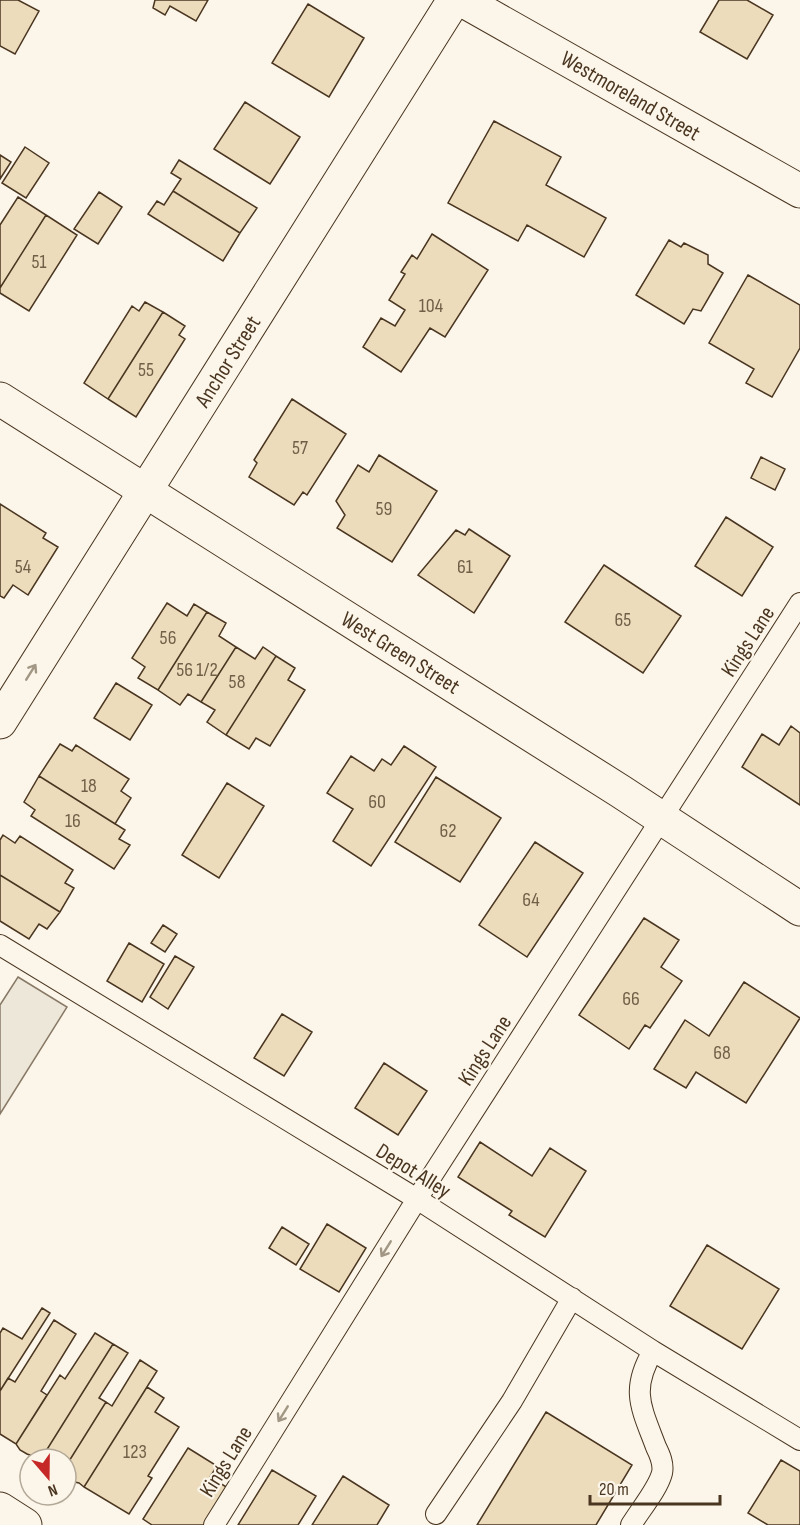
<svg xmlns="http://www.w3.org/2000/svg" width="800" height="1525" font-family="'Sofia Sans Condensed',sans-serif">
<style>
.parking{fill:#ede7d9;stroke:#887966;stroke-width:1.5}
.building{fill:#ecdcbc;stroke:#4a3520;stroke-width:1.5}
.lines{fill:none;stroke-linecap:round;stroke-linejoin:round}
.service-casing{stroke:#4a3520;stroke-width:22}
.minor-casing{stroke:#4a3520;stroke-width:35}
.tertiary-casing{stroke:#4a3520;stroke-width:35}
.secondary-casing{stroke:#4a3520;stroke-width:35}
.service{stroke:#fbf6e9;stroke-width:20}
.minor{stroke:#fbf6e9;stroke-width:33}
.tertiary{stroke:#fbf6e9;stroke-width:33}
.secondary{stroke:#fbf6e9;stroke-width:33}
.oneway{stroke:#a29684}
.labels{text-anchor:middle;stroke-width:4.5;stroke-linejoin:round;paint-order:stroke}
.number-label{font-size:20px;fill:#725f47}
.street-label{font-size:22px;fill:#4a3520;stroke:#fbf6e9}
</style>
<rect width="100%" height="100%" fill="#fbf6e9"/>
<!-- parking -->
<path class="parking" d="M 18,977 L 67,1007 L 0,1114 L 0,1005 Z"/>
<!-- building -->
<path class="building" d="M 0,0 L 18,0 L 39,11 L 15,54 L 0,46 Z
M 155,0 L 208,0 L 196,21 L 170,6 L 165,15 L 153,8 Z
M 719,0 L 747,0 L 773,15 L 747,59 L 700,32 Z
M 308,4 L 364,38 L 329,97 L 272,63 Z
M 245,102 L 300,137 L 270,184 L 214,149 Z
M 494,121 L 561,157 L 546,185 L 606,218 L 584,257 L 527,225 L 518,241 L 448,203 Z
M 25,147 L 49,163 L 26,198 L 2,183 Z
M 0,155 L 11,162 L 0,179 Z
M 179,160 L 257,208 L 240,233 L 173,191 L 181,179 L 171,173 Z
M 173,191 L 240,233 L 223,261 L 148,214 L 157,201 L 164,205 Z
M 99,192 L 122,207 L 98,244 L 74,229 Z
M 18,197 L 46,215 L 0,288 L 0,225 Z
M 46,215 L 77,235 L 29,311 L 0,293 L 0,288 Z
M 432,234 L 488,270 L 445,337 L 430,328 L 401,372 L 363,347 L 381,318 L 395,326 L 405,310 L 389,300 L 405,274 L 401,272 L 412,255 L 417,259 Z
M 669,240 L 681,247 L 684,243 L 708,255 L 708,264 L 723,273 L 701,311 L 693,309 L 684,324 L 636,295 Z
M 748,275 L 800,305 L 800,348 L 772,397 L 746,383 L 754,369 L 709,343 Z
M 145,302 L 163,312 L 108,399 L 84,383 L 132,306 L 139,311 Z
M 163,312 L 185,326 L 179,335 L 185,339 L 136,417 L 108,399 Z
M 292,399 L 346,434 L 307,495 L 303,492 L 294,505 L 249,477 L 257,463 L 254,460 Z
M 379,455 L 437,491 L 392,562 L 337,528 L 345,515 L 336,501 L 358,465 L 369,472 Z
M 761,457 L 785,469 L 775,490 L 751,478 Z
M 0,504 L 46,533 L 43,538 L 58,547 L 28,595 L 13,585 L 4,598 L 0,596 Z
M 726,517 L 773,547 L 742,596 L 695,566 Z
M 469,529 L 510,556 L 474,613 L 418,575 L 456,530 L 465,535 Z
M 604,565 L 681,616 L 643,673 L 565,622 Z
M 167,603 L 187,616 L 194,604 L 207,612 L 158,690 L 138,678 L 145,667 L 132,658 Z
M 207,612 L 226,623 L 219,636 L 236,647 L 201,702 L 188,694 L 180,705 L 158,690 Z
M 236,647 L 255,659 L 263,647 L 276,656 L 226,735 L 207,722 L 215,710 L 201,702 Z
M 276,656 L 295,668 L 288,680 L 305,690 L 270,746 L 256,738 L 249,749 L 226,735 Z
M 116,683 L 152,705 L 130,740 L 94,718 Z
M 791,726 L 800,733 L 800,805 L 742,767 L 762,734 L 779,745 Z
M 60,744 L 72,751 L 76,745 L 129,779 L 121,791 L 131,798 L 115,824 L 39,776 Z
M 404,746 L 436,767 L 371,866 L 333,841 L 353,809 L 327,793 L 351,756 L 374,771 L 382,759 L 391,765 Z
M 39,776 L 125,830 L 119,839 L 130,845 L 114,869 L 31,816 L 35,810 L 24,802 Z
M 436,777 L 501,818 L 460,882 L 395,842 Z
M 227,783 L 264,806 L 219,878 L 182,855 Z
M 3,835 L 15,843 L 20,836 L 73,870 L 65,883 L 74,888 L 60,912 L 0,875 L 0,840 Z
M 535,842 L 583,873 L 527,957 L 479,925 Z
M 0,875 L 60,912 L 47,929 L 39,924 L 29,939 L 0,921 Z
M 644,918 L 679,940 L 661,967 L 682,981 L 650,1028 L 645,1025 L 629,1049 L 579,1015 Z
M 163,925 L 177,934 L 165,952 L 151,943 Z
M 129,943 L 164,964 L 142,1002 L 107,981 Z
M 175,956 L 194,967 L 168,1009 L 150,997 Z
M 744,982 L 800,1018 L 746,1103 L 696,1072 L 686,1088 L 654,1069 L 685,1020 L 709,1036 Z
M 282,1014 L 312,1032 L 284,1076 L 254,1058 Z
M 384,1063 L 427,1091 L 398,1135 L 355,1108 Z
M 480,1142 L 532,1176 L 550,1148 L 586,1171 L 545,1237 L 509,1215 L 512,1211 L 458,1177 Z
M 327,1224 L 366,1248 L 339,1292 L 300,1269 Z
M 282,1227 L 309,1244 L 296,1265 L 269,1248 Z
M 707,1245 L 779,1289 L 742,1349 L 670,1306 Z
M 42,1308 L 50,1313 L 0,1391 L 0,1333 L 3,1328 L 22,1339 Z
M 54,1320 L 76,1334 L 41,1391 L 47,1395 L 16,1444 L 0,1434 L 0,1391 L 8,1378 L 15,1382 Z
M 95,1333 L 113,1344 L 41,1459 L 27,1454 L 20,1450 L 16,1444 L 60,1375 L 65,1379 Z
M 113,1344 L 128,1353 L 99,1398 L 106,1402 L 66,1466 L 66,1459 L 41,1459 Z
M 140,1360 L 157,1371 L 84,1487 L 79,1483 L 70,1481 L 66,1479 L 66,1466 L 106,1402 L 112,1406 Z
M 147,1387 L 164,1398 L 155,1412 L 179,1427 L 148,1476 L 152,1478 L 129,1514 L 84,1487 Z
M 546,1412 L 632,1465 L 596,1525 L 477,1525 Z
M 188,1448 L 217,1466 L 210,1477 L 228,1488 L 205,1525 L 152,1525 L 143,1519 Z
M 781,1460 L 800,1471 L 800,1525 L 768,1525 L 748,1513 Z
M 272,1470 L 316,1496 L 298,1525 L 238,1525 Z
M 343,1476 L 389,1505 L 377,1525 L 312,1525 Z"/>
<g class="lines">
<defs>
<path id="service" d="M 0,945 L 417,1199 L 653,1351 L 800,1440
M 436,1514 L 512,1401 L 572,1298
M 214,1525 L 417,1199 L 800,603
M 631,1525 C 640,1510 658,1489 662,1473 C 664,1464 660,1455 656,1447 C 641,1407 630,1390 653,1351"/>
<path id="minor" d="M 462,0 L 800,191
M 0,722 L 454,0"/>
<path id="tertiary" d="M 0,399 L 620,791 L 800,909"/>
<path id="secondary" d="M 0,1509 L 25,1525"/>
</defs>
<!-- service casing -->
<use href="#service" class="service-casing"/>
<!-- minor casing -->
<use href="#minor" class="minor-casing"/>
<!-- tertiary casing -->
<use href="#tertiary" class="tertiary-casing"/>
<!-- secondary casing -->
<use href="#secondary" class="secondary-casing"/>
<!-- service -->
<use href="#service" class="service"/>
<!-- minor -->
<use href="#minor" class="minor"/>
<!-- tertiary -->
<use href="#tertiary" class="tertiary"/>
<!-- secondary -->
<use href="#secondary" class="secondary"/>
</g>
<!-- one-way arrows -->
<defs><path id="oneway-shaft" d="M-6 0H5M1.5-3L5.5 0L1.5 3" fill="none" stroke-width="1.6" stroke-linecap="round" stroke-linejoin="round" transform="scale(1.5)"/></defs>
<g class="oneway">
<use href="#oneway-shaft" transform="translate(31 672) rotate(-58)"/>
<use href="#oneway-shaft" transform="translate(386 1249) rotate(122)"/>
<use href="#oneway-shaft" transform="translate(283 1414) rotate(122)"/>
</g>
<g class="labels">
<!-- number labels -->
<g class="number-label">
<text x="39" y="268">51</text>
<text x="431" y="312">104</text>
<text x="146" y="376">55</text>
<text x="300" y="454">57</text>
<text x="384" y="515">59</text>
<text x="23" y="573">54</text>
<text x="465" y="573">61</text>
<text x="623" y="626">65</text>
<text x="168" y="644">56</text>
<text x="197" y="676">56 1/2</text>
<text x="237" y="688">58</text>
<text x="89" y="792">18</text>
<text x="377" y="808">60</text>
<text x="73" y="827">16</text>
<text x="448" y="837">62</text>
<text x="531" y="906">64</text>
<text x="631" y="1005">66</text>
<text x="722" y="1059">68</text>
<text x="135" y="1458">123</text>
</g>
<!-- street labels -->
<g class="street-label">
<text transform="translate(631 95) rotate(30)" y="8">Westmoreland Street</text>
<text transform="translate(227 361) rotate(-58)" y="8">Anchor Street</text>
<text transform="translate(747 641) rotate(-57)" y="8">Kings Lane</text>
<text transform="translate(401 652) rotate(32)" y="8">West Green Street</text>
<text transform="translate(484 1050) rotate(-57)" y="8">Kings Lane</text>
<text transform="translate(414 1170) rotate(32)" y="8">Depot Alley</text>
<text transform="translate(225 1461) rotate(-58)" y="8">Kings Lane</text>
</g>
</g>
<!-- north arrow -->
<g transform="translate(48 1477) rotate(160)"><circle r="28" fill="#fbf6e9" stroke="#b4a999" stroke-width="1.5"/>
<path d="M0-4.5L10 22L0 15L-10 22Z" fill="#c62828"/>
<text y="-9" font-size="16" font-weight="bold" text-anchor="middle" fill="#4a3520">N</text>
</g>
<!-- scale -->
<path d="M590 1495v9h130v-9" fill="none" stroke="#4a3520" stroke-width="3"/>
<text x="599" y="1495" font-size="18" fill="#4a3520" stroke="#fbf6e9" stroke-width="4.5" paint-order="stroke">20 m</text>
</svg>
